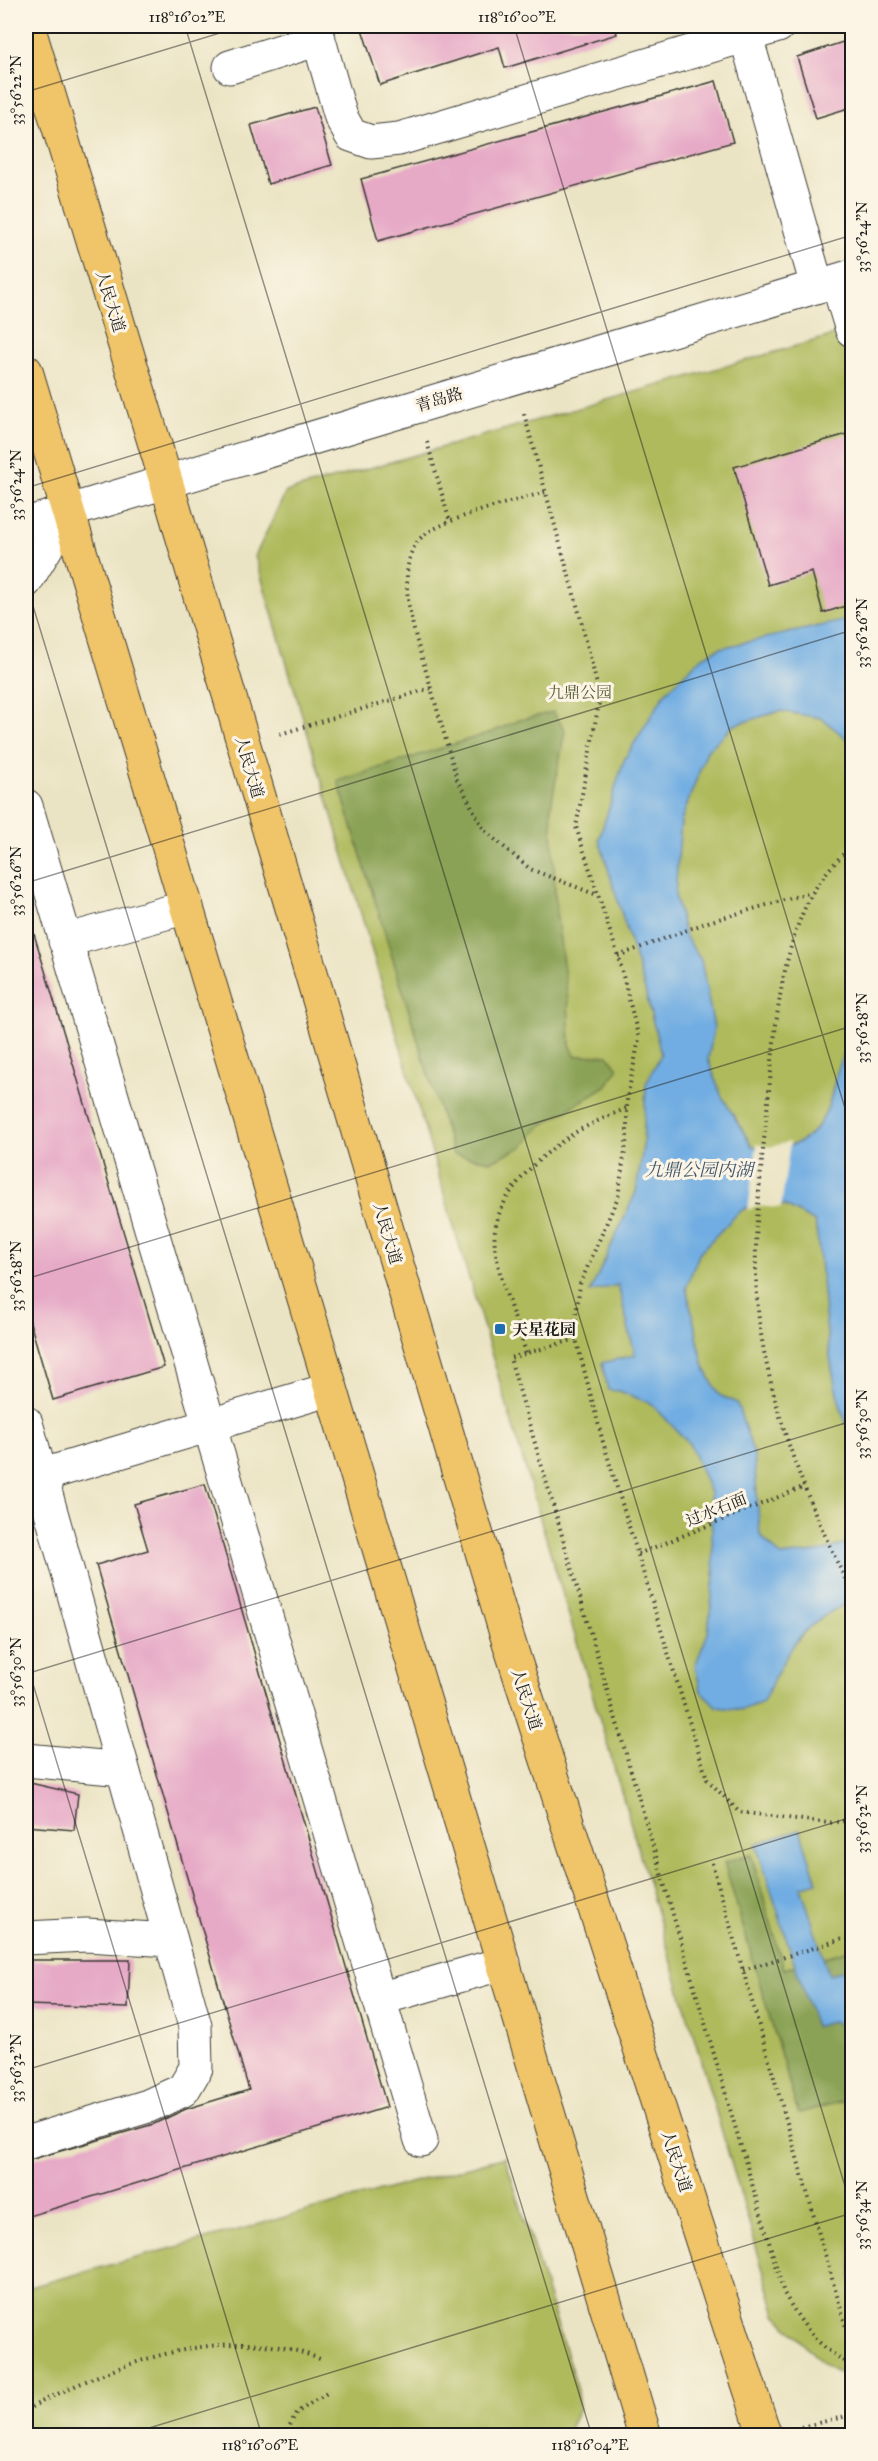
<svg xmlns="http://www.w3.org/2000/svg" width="878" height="2461" font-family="'IM FELL Great Primer','Noto Serif SC',serif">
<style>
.green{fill:#aeba5c;stroke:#656b3c;stroke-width:1.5}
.forest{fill:#8aa254;stroke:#535f38;stroke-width:1.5}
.water{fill:#71ade2;stroke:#46647f;stroke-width:1.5}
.pier{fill:#ebe4c4}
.building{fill:#e6a9c6}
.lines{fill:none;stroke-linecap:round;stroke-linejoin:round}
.minor-casing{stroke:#3b3a35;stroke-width:35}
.major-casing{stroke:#3b3a35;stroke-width:35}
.path{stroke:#3b3a35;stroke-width:4;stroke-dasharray:1.5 4.5;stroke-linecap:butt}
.minor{stroke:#fff;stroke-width:33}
.major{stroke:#f0c469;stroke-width:33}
.ticks{fill:none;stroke:#1c1c1c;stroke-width:1.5;stroke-opacity:0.45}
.poi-dot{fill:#1f6fb2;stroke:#fcf5e5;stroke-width:2}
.labels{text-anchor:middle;stroke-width:6;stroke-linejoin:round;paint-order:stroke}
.street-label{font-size:16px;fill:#1c1c1c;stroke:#fcf5e5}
.park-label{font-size:16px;fill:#565b36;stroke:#fcf5e5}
.poi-label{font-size:16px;font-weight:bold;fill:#1c1c1c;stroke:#fcf5e5;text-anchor:start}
.water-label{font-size:18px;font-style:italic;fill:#3e566b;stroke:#fcf5e5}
.neatline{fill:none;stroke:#1c1c1c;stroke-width:2}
.ticks-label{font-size:15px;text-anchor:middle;fill:#1c1c1c}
</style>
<rect width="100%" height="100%" fill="#fcf5e5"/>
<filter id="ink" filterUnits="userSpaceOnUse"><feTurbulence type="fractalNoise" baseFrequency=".0167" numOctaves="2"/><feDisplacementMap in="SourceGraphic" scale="12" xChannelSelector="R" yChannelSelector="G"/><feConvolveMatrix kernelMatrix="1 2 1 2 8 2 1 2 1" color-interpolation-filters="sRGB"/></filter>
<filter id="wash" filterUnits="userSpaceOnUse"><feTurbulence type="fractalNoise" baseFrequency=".008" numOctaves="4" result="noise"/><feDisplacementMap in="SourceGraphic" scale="24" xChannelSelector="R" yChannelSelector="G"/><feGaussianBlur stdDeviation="1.35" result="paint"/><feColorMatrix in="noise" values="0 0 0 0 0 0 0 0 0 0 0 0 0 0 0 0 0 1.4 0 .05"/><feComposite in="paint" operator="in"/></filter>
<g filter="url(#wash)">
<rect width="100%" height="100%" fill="#ebe4c4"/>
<!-- green -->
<path class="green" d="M 852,330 L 852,2379 L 823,2364 L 776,2314 L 255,556 L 286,492 Z
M 505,2157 L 576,2385 L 579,2408 L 566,2435 L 26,2435 L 26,2288 Z"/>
<!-- forest -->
<path class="forest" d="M 553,712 L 565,731 L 551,806 L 556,911 L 568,1000 L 570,1044 L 575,1056 L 608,1055 L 618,1069 L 606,1086 L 541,1126 L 522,1147 L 491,1161 L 453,1154 L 338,781 L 492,732 L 520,720 Z
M 751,1854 L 784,1969 L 852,1949 L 852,2099 L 798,2113 L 724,1862 Z"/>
<!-- water -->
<path class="water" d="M 852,619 L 852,743 L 821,718 L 780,711 L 734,725 L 707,751 L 681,821 L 675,895 L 685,936 L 701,960 L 714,1028 L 708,1059 L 721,1095 L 752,1146 C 790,1154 816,1141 829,1104 C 833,1092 834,1079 839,1067 C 842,1057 848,1047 852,1037 L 852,1438 C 822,1371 827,1293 815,1222 L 786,1206 L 755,1203 L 739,1212 L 700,1252 L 686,1287 L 704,1367 L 719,1395 L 737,1403 L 754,1455 L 760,1535 L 781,1556 L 824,1551 L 852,1541 L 852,1602 C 800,1621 785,1655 763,1702 L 742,1710 L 717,1707 L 701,1691 L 695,1666 L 708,1633 L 714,1576 L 710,1493 L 690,1445 L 652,1404 L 619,1391 L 608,1390 L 602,1363 L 635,1355 L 618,1285 L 590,1292 L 636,1192 L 643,1147 L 646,1084 L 661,1054 L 645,990 L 599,839 L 624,760 L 665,693 L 701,658 L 720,648 Z
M 800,1830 L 817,1882 L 801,1887 L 829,1975 L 852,1967 L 852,2032 L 833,2021 L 815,2027 L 756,1844 Z"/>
<!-- pier -->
<path class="pier" d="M 790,1142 L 781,1208 L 756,1206 L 748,1210 L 757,1144 L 769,1147 Z"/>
<g id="blocks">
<!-- building -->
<path class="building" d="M 361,26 L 615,26 L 617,34 L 505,68 L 499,47 L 380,85 Z
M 852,39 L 852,107 L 816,118 L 797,57 Z
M 716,81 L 733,142 L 378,241 L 361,179 Z
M 315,107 L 332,165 L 268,184 L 251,125 Z
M 847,434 L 852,453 L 852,604 L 823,613 L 812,572 L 768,585 L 734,467 Z
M 34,934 L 164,1367 L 53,1400 L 26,1309 L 26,935 Z
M 205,1484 L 387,2107 L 26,2217 L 26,2161 L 154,2124 L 186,2109 L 249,2090 L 96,1565 L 148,1550 L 134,1504 Z
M 26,1782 L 78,1794 L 74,1830 L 26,1826 Z
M 26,1960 L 130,1960 L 128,2008 L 26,2005 Z"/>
</g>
</g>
<g filter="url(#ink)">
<use href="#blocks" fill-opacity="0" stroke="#3b3a35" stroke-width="1.5"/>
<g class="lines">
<defs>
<path id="minor" d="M 315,26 L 341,117 L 351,135 L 371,142 L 399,139 L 778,26
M 743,26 L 817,286
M 230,67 L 319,39
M 837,281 L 852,330
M 26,524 L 852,276
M 26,581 L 68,512
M 26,806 L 421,2140
M 65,941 L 187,907
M 26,1423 L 195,2026 L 196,2068 L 183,2090 L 148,2106 L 26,2143
M 26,1480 L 331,1389
M 26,1760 L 123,1769
M 26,1938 L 86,1935 L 171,1940
M 379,1999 L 504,1963"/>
<path id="major" d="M 28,26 L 166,481 L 505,1630 L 765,2436
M 26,371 L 645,2436"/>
</defs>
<!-- minor casing -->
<use href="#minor" class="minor-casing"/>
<!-- major casing -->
<use href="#major" class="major-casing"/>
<!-- path -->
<path class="path" d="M 524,414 L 580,616 L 600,697 L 576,827 L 618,956 L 639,1039 L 627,1099 L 627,1137 L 618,1197 L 580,1284 L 574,1331 L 576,1339 L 603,1442 L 707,1779 L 739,1812 L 828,1823 L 852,1820
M 427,442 L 450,522
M 431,688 C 420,649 391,576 418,541 C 434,520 518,500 546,492
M 280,734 L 431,688 L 457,779 L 484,830 L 530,869 L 597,895
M 852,846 C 824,871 808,895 796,931 C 777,986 774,1045 768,1101 C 760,1183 748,1264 763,1346 C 779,1433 813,1514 852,1593
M 618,956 L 708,922 L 812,892
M 576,1339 L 510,1358 L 784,2293 C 802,2325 819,2349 852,2365
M 526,1353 C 516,1319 499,1282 495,1246 C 489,1200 538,1157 573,1134 C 589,1124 609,1116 627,1108
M 638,1554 L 803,1487
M 712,1863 L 852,2348
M 743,1970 L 852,1936
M 26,2410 C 99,2371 194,2333 279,2347 C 294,2349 309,2355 323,2360
M 801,2427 L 852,2415
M 289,2436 L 287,2431 L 296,2413 L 330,2391"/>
<!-- minor -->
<use href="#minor" class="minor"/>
<!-- major -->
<use href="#major" class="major"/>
</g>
</g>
<!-- ticks -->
<path class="ticks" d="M 185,26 L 852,2209M 514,26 L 852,1131M 844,26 L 852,53M 26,92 L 243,26M 26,488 L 852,235M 26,583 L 592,2436M 26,883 L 852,630M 26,1279 L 852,1026M 26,1661 L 262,2436M 26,1674 L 852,1421M 26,2070 L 852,1817M 123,2436 L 852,2213"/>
<!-- markers -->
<rect class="poi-dot" x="494" y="1323" width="12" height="12" rx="3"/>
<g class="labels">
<!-- street labels -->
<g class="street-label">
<text transform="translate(111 301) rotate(73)" y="6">人民大道</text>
<text transform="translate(439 399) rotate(-17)" y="6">青岛路</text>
<text transform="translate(250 767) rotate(74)" y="6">人民大道</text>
<text transform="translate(388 1233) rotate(74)" y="6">人民大道</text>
<text transform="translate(716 1509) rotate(-22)" y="6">过水石面</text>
<text transform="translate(527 1699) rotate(72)" y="6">人民大道</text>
<text transform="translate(677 2161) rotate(72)" y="6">人民大道</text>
</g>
<!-- park labels -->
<g class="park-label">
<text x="580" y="698">九鼎公园</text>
</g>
<!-- poi labels -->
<g class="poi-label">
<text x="512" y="1335">天星花园</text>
</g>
<!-- water labels -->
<g class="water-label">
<text x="699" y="1176">九鼎公园内湖</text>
</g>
</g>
<!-- margin -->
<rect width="878" height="2461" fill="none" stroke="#fcf5e5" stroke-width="66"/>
<rect x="33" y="33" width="812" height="2395" class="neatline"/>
<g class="ticks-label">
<text x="187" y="22">118°16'02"E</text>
<text x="517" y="22">118°16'00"E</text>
<text transform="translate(16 90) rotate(-90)" y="5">33°56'22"N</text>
<text transform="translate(862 237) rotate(-90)" y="5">33°56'24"N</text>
<text transform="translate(16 485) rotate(-90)" y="5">33°56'24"N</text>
<text transform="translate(862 633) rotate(-90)" y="5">33°56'26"N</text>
<text transform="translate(16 881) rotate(-90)" y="5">33°56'26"N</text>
<text transform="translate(862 1028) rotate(-90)" y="5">33°56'28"N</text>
<text transform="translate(16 1276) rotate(-90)" y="5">33°56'28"N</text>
<text transform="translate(862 1424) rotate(-90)" y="5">33°56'30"N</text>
<text transform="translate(16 1672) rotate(-90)" y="5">33°56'30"N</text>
<text transform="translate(862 1819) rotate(-90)" y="5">33°56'32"N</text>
<text transform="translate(16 2068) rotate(-90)" y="5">33°56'32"N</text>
<text transform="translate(862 2215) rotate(-90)" y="5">33°56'34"N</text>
<text x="260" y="2450">118°16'06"E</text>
<text x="590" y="2450">118°16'04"E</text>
</g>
</svg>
